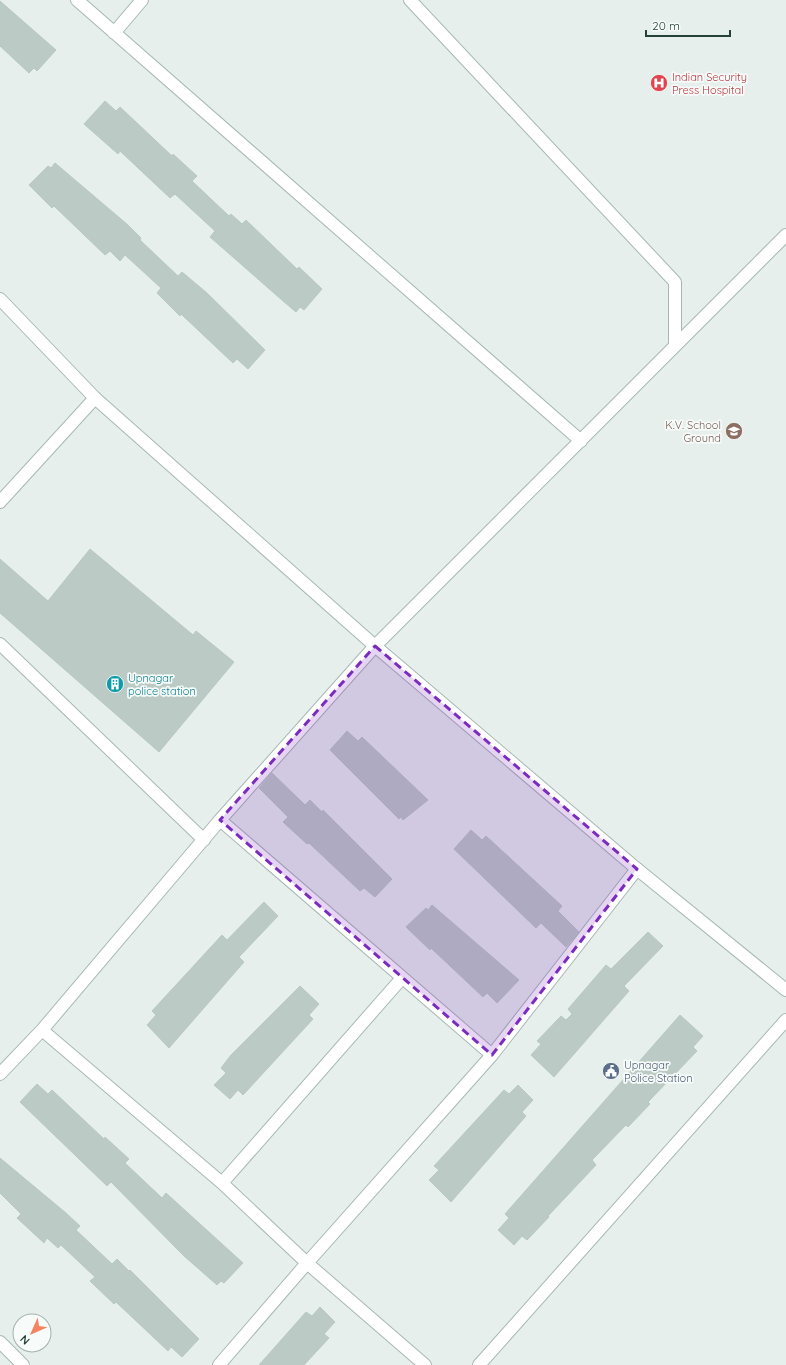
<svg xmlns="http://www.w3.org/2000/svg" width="786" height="1365" font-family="Quicksand,sans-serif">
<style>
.building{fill:#bbcac4;stroke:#b8c9c2}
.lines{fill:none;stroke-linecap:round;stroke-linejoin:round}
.minor-casing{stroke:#a8b8b2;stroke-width:14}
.tertiary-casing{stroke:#a8b8b2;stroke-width:14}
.minor{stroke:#fff;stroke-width:12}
.tertiary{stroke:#fff;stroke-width:12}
.marked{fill:#7b2cbf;fill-opacity:0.2;stroke:#7b2cbf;stroke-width:3;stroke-dasharray:8 5;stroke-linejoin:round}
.labels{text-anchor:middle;stroke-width:3.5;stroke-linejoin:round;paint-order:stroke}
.health-label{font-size:11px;fill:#be3a42;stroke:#f7fbf9;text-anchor:start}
.education-label{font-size:11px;fill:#785e54;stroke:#f7fbf9;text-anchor:end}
.culture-label{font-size:11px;fill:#0d838f;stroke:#f7fbf9;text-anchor:start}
.service-label{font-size:11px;fill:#4e5e75;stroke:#f7fbf9;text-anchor:start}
</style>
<rect width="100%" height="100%" fill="#e6efeb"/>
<!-- building -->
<path class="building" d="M 0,1 L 56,50 L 37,71 L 34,68 L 29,73 L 0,46 Z
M 105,101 L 116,111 L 120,107 L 172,156 L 173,154 L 197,176 L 192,181 L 229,216 L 231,214 L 242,224 L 246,220 L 297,269 L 299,267 L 322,289 L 304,310 L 300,307 L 296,312 L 283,301 L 210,237 L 215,231 L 175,194 L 170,198 L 120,151 L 118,154 L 84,124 Z
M 55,163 L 128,225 L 141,238 L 140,240 L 178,276 L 182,272 L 207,293 L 265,350 L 248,369 L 237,359 L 233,363 L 181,314 L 180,316 L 157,293 L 161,288 L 125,255 L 120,261 L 110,251 L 105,255 L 54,206 L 52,208 L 29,185 L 48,166 L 51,168 Z
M 90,549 L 193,635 L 196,631 L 234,662 L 159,752 L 0,613 L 0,559 L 48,601 Z
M 347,731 L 358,741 L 362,737 L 428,800 L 403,820 L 401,817 L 399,819 L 330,750 Z
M 272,773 L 305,805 L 310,800 L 322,812 L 323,810 L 392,879 L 375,897 L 364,888 L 360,891 L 309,843 L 307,844 L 283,822 L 288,817 L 259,788 Z
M 471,830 L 482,840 L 486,836 L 562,906 L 558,911 L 579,932 L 566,947 L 541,923 L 536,928 L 454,849 Z
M 264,902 L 278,916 L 239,957 L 244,962 L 169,1048 L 147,1025 L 156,1015 L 152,1011 L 222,935 L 227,940 Z
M 432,905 L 519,980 L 497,1003 L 487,993 L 483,997 L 431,948 L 430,950 L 406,927 L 426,908 L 428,910 Z
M 648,932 L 663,946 L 624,986 L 629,991 L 554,1077 L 531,1055 L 541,1044 L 537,1041 L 561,1016 L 566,1020 L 572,1014 L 568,1009 L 606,965 L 611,969 Z
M 300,986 L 319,1004 L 309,1015 L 313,1019 L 243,1095 L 238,1090 L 230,1099 L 214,1085 L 226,1073 L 221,1068 L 231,1055 Z
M 680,1015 L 703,1036 L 693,1047 L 697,1051 L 648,1102 L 650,1104 L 628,1127 L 626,1125 L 592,1160 L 596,1165 L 548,1216 L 549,1217 L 527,1240 L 522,1236 L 514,1245 L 498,1230 L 509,1218 L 505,1214 Z
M 37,1084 L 48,1094 L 52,1090 L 104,1139 L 105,1137 L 129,1159 L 125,1163 L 162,1198 L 166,1193 L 243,1263 L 224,1283 L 221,1281 L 217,1285 L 184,1256 L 111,1182 L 107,1186 L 20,1102 Z
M 518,1085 L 533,1100 L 522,1112 L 526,1116 L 451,1202 L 429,1180 L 439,1170 L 434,1166 L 504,1090 L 509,1094 Z
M 0,1158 L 66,1213 L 80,1226 L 76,1230 L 112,1264 L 117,1259 L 129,1271 L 130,1270 L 199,1339 L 182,1357 L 171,1347 L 168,1351 L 116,1302 L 114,1304 L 90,1281 L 95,1277 L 61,1245 L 58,1248 L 47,1238 L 44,1243 L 17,1218 L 21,1214 L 0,1193 Z
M 320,1307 L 335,1322 L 324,1334 L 329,1338 L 304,1365 L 259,1365 L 306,1312 L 312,1316 Z"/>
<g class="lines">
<defs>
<path id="minor" d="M 77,0 L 581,441
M 410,0 L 675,282 L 675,346
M 114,33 L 142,0
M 0,502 L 95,398
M 0,644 L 204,840
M 220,820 L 492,1055
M 42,1030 L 222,1183 L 307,1263 L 425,1365
M 0,1074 L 42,1030 L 220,820 L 375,646 L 786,235
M 222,1183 L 402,978
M 0,1342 L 23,1365
M 219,1365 L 307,1263 L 492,1055 L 637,869
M 479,1365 L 786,1020"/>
<path id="tertiary" d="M 0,299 L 95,398 L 375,646 L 637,869 L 786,990"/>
</defs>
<!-- minor casing -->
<use href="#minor" class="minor-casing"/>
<!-- tertiary casing -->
<use href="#tertiary" class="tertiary-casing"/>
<!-- minor -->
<use href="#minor" class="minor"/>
<!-- tertiary -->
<use href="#tertiary" class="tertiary"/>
</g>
<!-- marked area -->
<path class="marked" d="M 375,646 L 637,869 L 492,1055 L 220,820 Z"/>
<!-- icons -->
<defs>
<symbol id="hospital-disc" viewBox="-11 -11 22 22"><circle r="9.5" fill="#e0444e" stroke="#f7fbf9"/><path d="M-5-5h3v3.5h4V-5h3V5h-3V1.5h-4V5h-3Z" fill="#fff"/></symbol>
<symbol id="school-disc" viewBox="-11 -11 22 22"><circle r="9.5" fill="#8d6e63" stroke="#f7fbf9"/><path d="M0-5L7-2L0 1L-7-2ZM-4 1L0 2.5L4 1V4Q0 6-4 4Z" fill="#fff"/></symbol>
<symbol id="building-disc" viewBox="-11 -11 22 22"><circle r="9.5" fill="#0f9aa8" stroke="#f7fbf9"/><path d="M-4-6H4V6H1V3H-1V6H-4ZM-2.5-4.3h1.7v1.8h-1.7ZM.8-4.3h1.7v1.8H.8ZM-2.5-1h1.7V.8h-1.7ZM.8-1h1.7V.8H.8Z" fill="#fff"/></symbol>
<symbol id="civic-disc" viewBox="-11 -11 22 22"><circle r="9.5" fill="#5c6f8a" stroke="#f7fbf9"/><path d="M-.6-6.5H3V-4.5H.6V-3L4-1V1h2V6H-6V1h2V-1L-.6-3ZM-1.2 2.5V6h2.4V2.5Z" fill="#fff"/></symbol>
</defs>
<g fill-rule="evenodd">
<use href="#hospital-disc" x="649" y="73" width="20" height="20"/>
<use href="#school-disc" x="724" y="421" width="20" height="20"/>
<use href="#building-disc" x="105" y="674" width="20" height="20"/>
<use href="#civic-disc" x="601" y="1061" width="20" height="20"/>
</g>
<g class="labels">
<!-- health labels -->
<g class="health-label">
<text x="672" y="81">Indian Security<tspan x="672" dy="13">Press Hospital</tspan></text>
</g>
<!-- education labels -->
<g class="education-label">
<text x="721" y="429">K.V. School<tspan x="721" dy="13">Ground</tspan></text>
</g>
<!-- culture labels -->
<g class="culture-label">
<text x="128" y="682">Upnagar<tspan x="128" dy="13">police station</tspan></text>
</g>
<!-- service labels -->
<g class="service-label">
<text x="624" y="1069">Upnagar<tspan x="624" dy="13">Police Station</tspan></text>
</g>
</g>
<!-- north arrow -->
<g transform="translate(32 1333) rotate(225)"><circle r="19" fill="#f7fbf9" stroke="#a3b1ad"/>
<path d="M0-3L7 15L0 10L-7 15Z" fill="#f4845f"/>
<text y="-6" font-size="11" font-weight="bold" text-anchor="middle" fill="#24423a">N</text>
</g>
<!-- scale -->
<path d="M646 30v6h84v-6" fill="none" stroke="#24423a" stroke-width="2"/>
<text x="652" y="30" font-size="12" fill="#24423a" stroke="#f7fbf9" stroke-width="3" paint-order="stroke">20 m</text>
</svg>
